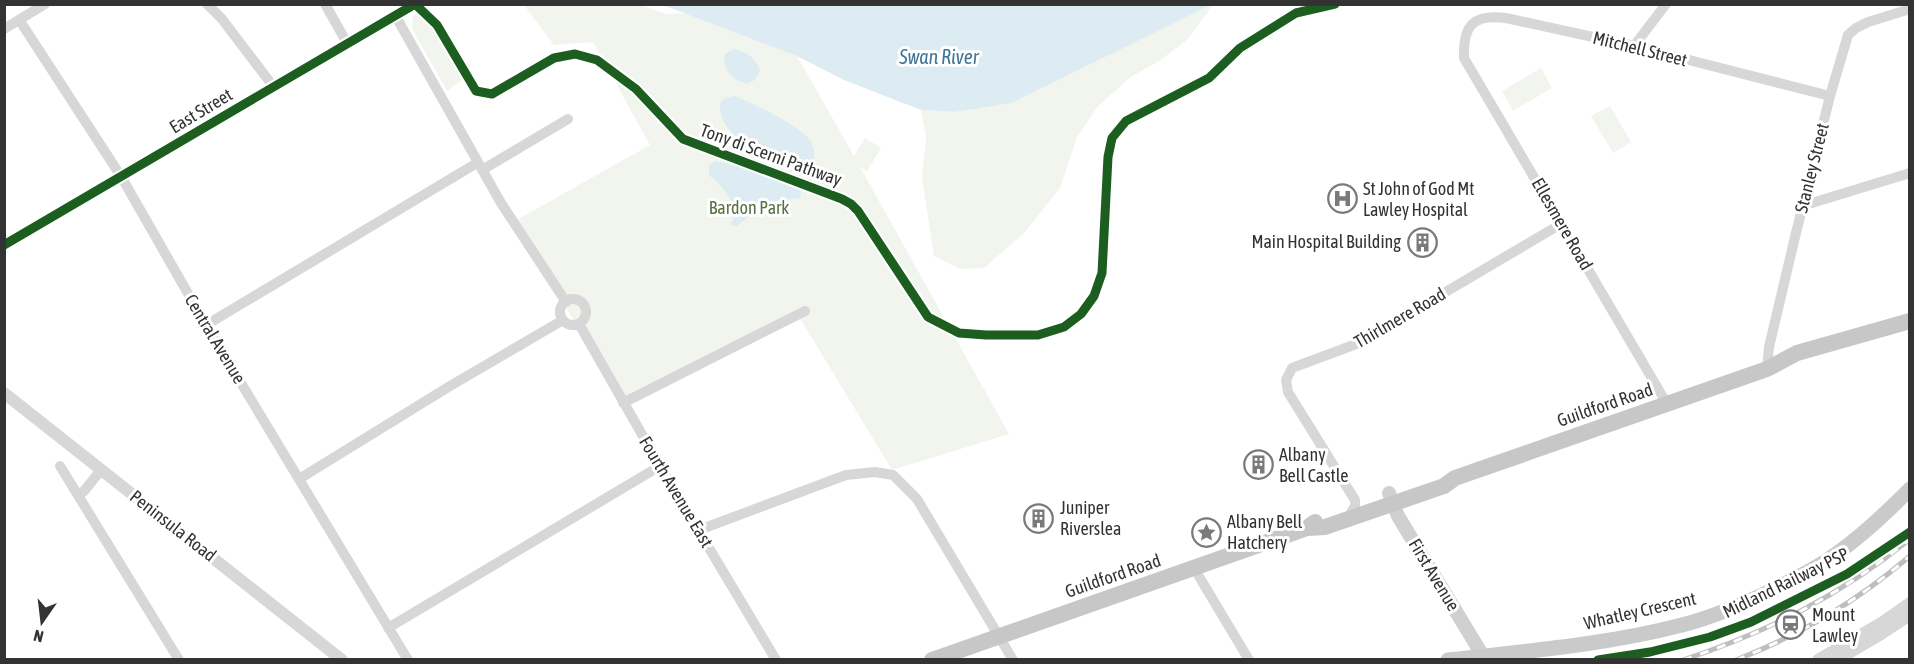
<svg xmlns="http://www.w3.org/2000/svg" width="1914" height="664" font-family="'Asap Condensed',sans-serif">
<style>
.green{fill:#f1f5ed}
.water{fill:#ddebf3}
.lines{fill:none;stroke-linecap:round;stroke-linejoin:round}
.minor{stroke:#d7d7d7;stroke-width:10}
.tertiary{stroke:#d7d7d7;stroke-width:12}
.secondary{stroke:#d0d0d0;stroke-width:14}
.primary{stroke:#cacaca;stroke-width:15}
.trunk{stroke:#c7c7c7;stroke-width:16}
.rail-casing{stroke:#bebebe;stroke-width:5}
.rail{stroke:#fff;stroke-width:3;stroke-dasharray:9;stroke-linecap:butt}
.cycleway-casing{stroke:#fff;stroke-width:13}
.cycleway{stroke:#1b5e20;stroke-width:9}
.labels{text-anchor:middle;stroke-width:6;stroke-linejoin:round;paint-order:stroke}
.street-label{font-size:18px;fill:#333;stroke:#fff}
.poi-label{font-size:18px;fill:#333;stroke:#fff;text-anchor:start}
.park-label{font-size:18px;fill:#56703f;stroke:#fff}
.water-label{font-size:20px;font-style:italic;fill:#3f7597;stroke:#fff}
</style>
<rect width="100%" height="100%" fill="#fff"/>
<!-- green -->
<path class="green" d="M 524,5 L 640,5 L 666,14 L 689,13 L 797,56 L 854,156 L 865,138 L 881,148 L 867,171 L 860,167 L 1009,434 L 892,470 L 798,315 L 621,401 L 515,221 L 650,145 L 593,42 L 554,45 Z
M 1211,5 L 1213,5 L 1188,39 L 1158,62 L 1132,76 L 1098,106 L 1077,137 L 1060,188 L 1025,232 L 984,268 L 960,269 L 934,256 L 922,177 L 926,138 L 921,110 L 955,112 L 1011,102 Z
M 417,14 L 435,27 L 466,77 L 447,91 L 412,28 L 413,17 Z
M 1541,68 L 1552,88 L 1513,111 L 1502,91 Z
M 1610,106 L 1631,142 L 1613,153 L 1591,116 Z"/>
<!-- water -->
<path class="water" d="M 663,5 L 1211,5 L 1011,103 L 955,112 L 921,110 L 844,80 L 797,56 Z
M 734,49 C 747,52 756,58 760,71 L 755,80 L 747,84 C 733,80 721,69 725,54 Z
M 735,96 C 753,104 798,124 809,139 C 814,146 815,154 814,162 L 808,164 L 736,136 C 725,126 719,117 720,103 L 725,98 Z
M 716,161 L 742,167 L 796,186 L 801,192 L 800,198 C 785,200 768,200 756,210 C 750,215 744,221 737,226 L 730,225 C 743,205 723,188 709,175 L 709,165 Z"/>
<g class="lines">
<!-- minor -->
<path class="minor" d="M 207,4 L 222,19 L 273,86
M 325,4 L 347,43
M 395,15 L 501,203 L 566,302
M 20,21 L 122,178 L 206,325 L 408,660
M 4,29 L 45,4
M 1634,46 L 1666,4
M 482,170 L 568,119
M 1802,206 L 1910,173
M 4,245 L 415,4
M560 312a13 13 0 1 1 26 0a13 13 0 1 1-26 0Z
M 579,324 L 660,466 L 776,660
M 206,325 L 477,163
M 1767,369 L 1769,347 L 1795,237 L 1830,96 L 1848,35 L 1856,28 L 1868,22 L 1910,9
M 623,403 L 805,311
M 1667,404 L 1464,58 C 1463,25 1473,14 1506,18 L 1634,46 L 1830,96
M 60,466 L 179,660
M 299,479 L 450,386 L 563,320
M 79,495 L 84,491 L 101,470
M 1348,518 L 1355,506 L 1355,500 L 1288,392 L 1286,380 L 1292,368 L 1359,343 L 1561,224
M 699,530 L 846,475 L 875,472 L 893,475 L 917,499 L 1013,660
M 1194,568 L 1249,660
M 388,628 L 660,466"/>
<!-- tertiary -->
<path class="tertiary" d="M 4,393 L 342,660
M 1818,660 L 1883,622 L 1910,603
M 1837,660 L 1881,634 L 1910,615"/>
<!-- secondary -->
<path class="secondary" d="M 1389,493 L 1398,516 L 1483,656"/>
<!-- primary -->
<path class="primary" d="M 1448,660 C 1526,651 1605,645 1682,625 C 1727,613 1771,592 1811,570 C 1847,550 1881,518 1910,489"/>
<!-- trunk -->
<path class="trunk" d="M 1307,528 L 1325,527 L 1444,486 L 1455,478 L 1767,369 L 1797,353 L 1910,321
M 932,660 L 1307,528 L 1315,522"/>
<defs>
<path id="rail" d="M 1683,660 C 1768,632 1841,595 1910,539
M 1736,660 C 1802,634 1856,602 1910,556"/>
</defs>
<!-- rail casing -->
<use href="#rail" class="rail-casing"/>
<!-- rail -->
<use href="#rail" class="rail"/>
<defs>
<path id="cycleway" d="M 415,4 L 437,25 L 476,91 L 492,94 L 554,58 L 575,54 L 597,60 L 636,89 L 683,139 L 842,199 L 851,204 L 858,211 L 928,317 L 959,333 L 986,335 L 1038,335 L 1064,327 L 1081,314 L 1094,296 L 1102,273 L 1108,157 L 1112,138 L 1126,121 L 1209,78 L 1240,48 L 1296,13 L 1335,4
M 4,245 L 415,4
M 1598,660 L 1650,652 L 1710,637 L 1751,622 L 1847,574 L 1910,532"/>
</defs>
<!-- cycleway casing -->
<use href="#cycleway" class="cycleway-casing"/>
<!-- cycleway -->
<use href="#cycleway" class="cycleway"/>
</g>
<!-- icons -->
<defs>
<symbol id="hospital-ring" viewBox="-11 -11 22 22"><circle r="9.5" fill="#fff" stroke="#7a7a7a" stroke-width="1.5"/><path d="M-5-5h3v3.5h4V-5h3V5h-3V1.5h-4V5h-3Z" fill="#7a7a7a"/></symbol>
<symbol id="building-ring" viewBox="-11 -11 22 22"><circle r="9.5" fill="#fff" stroke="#7a7a7a" stroke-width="1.5"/><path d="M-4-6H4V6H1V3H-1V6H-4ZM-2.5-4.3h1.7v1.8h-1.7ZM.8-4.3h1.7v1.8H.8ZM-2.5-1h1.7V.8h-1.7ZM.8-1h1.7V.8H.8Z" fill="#7a7a7a"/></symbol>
<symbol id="sight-ring" viewBox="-11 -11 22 22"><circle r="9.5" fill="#fff" stroke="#7a7a7a" stroke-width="1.5"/><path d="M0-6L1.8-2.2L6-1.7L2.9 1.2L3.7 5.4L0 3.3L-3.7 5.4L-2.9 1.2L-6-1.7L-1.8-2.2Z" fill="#7a7a7a"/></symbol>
<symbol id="station-ring" viewBox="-11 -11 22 22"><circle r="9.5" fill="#fff" stroke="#7a7a7a" stroke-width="1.5"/><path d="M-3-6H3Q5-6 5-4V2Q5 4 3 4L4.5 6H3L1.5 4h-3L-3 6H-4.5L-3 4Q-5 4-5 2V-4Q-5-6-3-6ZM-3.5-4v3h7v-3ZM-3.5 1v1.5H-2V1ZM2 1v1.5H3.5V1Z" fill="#7a7a7a"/></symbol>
</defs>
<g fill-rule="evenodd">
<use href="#hospital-ring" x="1326" y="182" width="33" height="33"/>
<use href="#building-ring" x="1406" y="226" width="33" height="33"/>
<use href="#building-ring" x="1242" y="448" width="33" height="33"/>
<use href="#building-ring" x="1022" y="502" width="33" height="33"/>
<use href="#sight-ring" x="1190" y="516" width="33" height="33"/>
<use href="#station-ring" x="1774" y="608" width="33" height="33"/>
</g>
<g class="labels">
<!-- street labels -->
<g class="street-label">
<text transform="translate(1640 49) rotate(14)" y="6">Mitchell Street</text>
<text transform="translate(201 111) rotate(-31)" y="6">East Street</text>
<text transform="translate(771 155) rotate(20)" y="6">Tony di Scerni Pathway</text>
<text transform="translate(1812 168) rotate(-76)" y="6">Stanley Street</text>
<text transform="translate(1562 224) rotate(60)" y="6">Ellesmere Road</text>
<text transform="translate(1400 318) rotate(-30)" y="6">Thirlmere Road</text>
<text transform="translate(215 339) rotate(59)" y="6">Central Avenue</text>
<text transform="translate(1605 405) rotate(-19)" y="6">Guildford Road</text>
<text transform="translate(676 492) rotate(59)" y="6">Fourth Avenue East</text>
<text transform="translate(173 526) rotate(38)" y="6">Peninsula Road</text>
<text transform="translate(1434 575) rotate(59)" y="6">First Avenue</text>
<text transform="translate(1113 576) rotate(-19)" y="6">Guildford Road</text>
<text transform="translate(1786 583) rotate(-26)" y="6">Midland Railway PSP</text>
<text transform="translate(1640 611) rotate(-13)" y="6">Whatley Crescent</text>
</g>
<!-- poi labels -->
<g class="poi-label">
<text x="1363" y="195">St John of God Mt<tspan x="1363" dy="21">Lawley Hospital</tspan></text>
<text x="1401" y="248" text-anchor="end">Main Hospital Building</text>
<text x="1279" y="461">Albany<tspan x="1279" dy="21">Bell Castle</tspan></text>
<text x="1060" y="514">Juniper<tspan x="1060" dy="21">Riverslea</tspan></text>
<text x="1227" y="528">Albany Bell<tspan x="1227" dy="21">Hatchery</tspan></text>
<text x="1812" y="621">Mount<tspan x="1812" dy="21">Lawley</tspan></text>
</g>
<!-- park labels -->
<g class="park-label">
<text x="749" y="214">Bardon Park</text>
</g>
<!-- water labels -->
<g class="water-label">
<text x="939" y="64">Swan River</text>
</g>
</g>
<!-- border -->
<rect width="1914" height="664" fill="none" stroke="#333333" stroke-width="12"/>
<!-- north arrow -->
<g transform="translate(42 622) rotate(194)" stroke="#ffffff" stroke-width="4.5" paint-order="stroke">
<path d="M0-4.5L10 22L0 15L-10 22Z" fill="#333333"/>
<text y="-9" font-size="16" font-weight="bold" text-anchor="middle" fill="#333333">N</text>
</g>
</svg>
